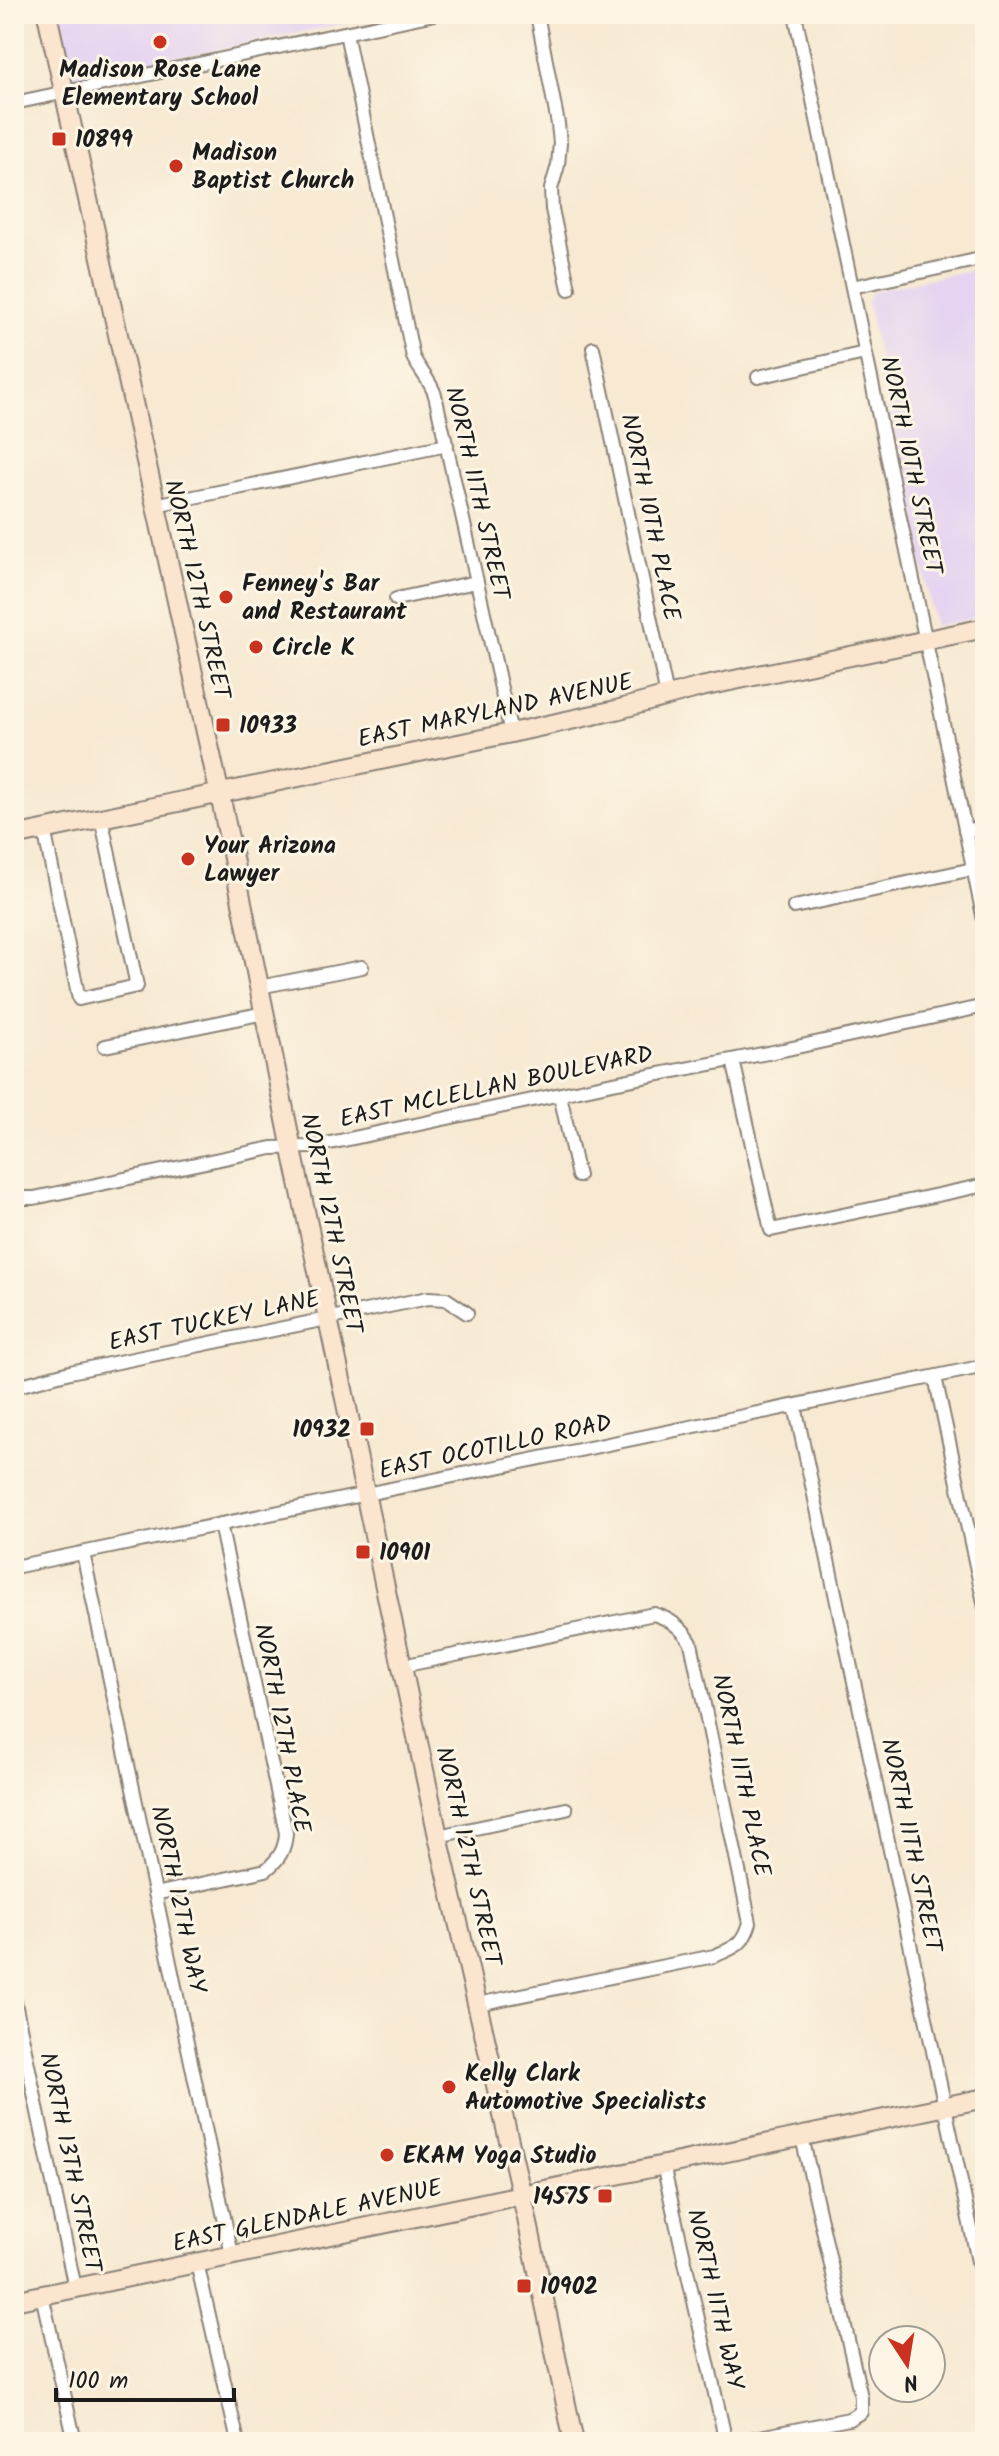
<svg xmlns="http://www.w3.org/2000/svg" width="999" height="2456" font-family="Kalam,sans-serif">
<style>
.built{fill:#e5d3f1}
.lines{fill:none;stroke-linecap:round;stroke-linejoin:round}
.street-casing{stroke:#8a8277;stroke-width:16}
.secondary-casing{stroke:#8a8277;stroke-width:22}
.street{stroke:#fff;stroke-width:12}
.secondary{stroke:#fbe5cf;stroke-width:18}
.poi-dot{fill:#c8321e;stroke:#fcf5e5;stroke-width:3}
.labels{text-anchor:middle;stroke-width:6;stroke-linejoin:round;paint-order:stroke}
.poi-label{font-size:24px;font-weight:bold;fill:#1c1c1c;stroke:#fcf5e5;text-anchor:start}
.street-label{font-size:24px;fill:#1c1c1c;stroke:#fcf5e5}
</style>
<rect width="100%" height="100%" fill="#fcf5e5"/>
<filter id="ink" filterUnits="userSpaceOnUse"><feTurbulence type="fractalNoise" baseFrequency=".0125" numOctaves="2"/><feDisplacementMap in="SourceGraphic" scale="16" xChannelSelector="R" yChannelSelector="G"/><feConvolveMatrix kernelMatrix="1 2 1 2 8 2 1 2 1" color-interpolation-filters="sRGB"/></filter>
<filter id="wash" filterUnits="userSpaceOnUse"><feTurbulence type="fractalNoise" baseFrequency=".006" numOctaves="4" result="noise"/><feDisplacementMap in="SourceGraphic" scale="32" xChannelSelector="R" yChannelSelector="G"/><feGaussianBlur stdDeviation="1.8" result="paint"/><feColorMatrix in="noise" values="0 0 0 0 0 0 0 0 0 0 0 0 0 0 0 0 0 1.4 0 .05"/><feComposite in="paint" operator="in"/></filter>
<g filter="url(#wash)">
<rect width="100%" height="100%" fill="#f7e9d2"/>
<!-- built -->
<path class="built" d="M 58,14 L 391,14 L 79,78 L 75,77 L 70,70 Z
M 985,267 L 985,616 L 935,626 L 867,301 L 872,291 Z"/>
</g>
<g filter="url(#ink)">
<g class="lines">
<defs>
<path id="street" d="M 537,14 L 558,124 L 560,143 L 558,165 L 551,189 L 552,209 L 569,289
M 795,14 L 985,925
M 346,33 L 413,357 C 420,371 430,380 435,395 L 511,733
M 14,103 L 434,14
M 852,287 L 985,258
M 593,348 L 667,696
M 758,377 L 865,353
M 155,505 L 447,445
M 396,599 L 476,582
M 44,829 L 79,999 L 137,986 L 101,817
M 965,831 L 985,827
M 794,907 L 973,869
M 259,987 L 362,967
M 105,1046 L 264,1013
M 733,1060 L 771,1230 L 985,1185
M 560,1095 L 578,1176
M 14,1198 L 34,1198 L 272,1148 L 311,1147 L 608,1084 L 783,1050 L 985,1006
M 935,1377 L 985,1607
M 14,1387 L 70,1372 L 428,1298 L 446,1299 L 467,1313
M 795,1406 L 985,2294
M 83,1553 L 232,2255
M 14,1567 L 985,1366
M 402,1666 L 654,1614 C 670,1619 683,1629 691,1643 L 750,1923 C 743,1946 735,1947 714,1956 L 478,2004
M 438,1836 L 566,1809
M 155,1894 L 266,1870 C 279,1859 285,1850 286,1833 L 220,1524
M 14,1998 L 75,2288
M 663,2165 L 726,2442
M 197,2263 L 238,2442
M 42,2295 L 75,2442
M 735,2442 L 849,2419 L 861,2412 L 861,2397 L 802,2137"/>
<path id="secondary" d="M 47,14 L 223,809 L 294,1159 L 438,1836 L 526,2214 L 574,2442
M 14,836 L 511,733 L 616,710 L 701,687 L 985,628
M 14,2301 L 985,2098"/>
</defs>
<!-- street casing -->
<use href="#street" class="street-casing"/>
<!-- secondary casing -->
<use href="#secondary" class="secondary-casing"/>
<!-- street -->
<use href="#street" class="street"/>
<!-- secondary -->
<use href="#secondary" class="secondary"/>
</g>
</g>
<!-- markers -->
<g class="poi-dot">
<circle cx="160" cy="42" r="8"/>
<rect x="51" y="131" width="16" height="16" rx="4"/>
<circle cx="176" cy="166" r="8"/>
<circle cx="226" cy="597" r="8"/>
<circle cx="256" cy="647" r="8"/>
<rect x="215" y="717" width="16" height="16" rx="4"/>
<circle cx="188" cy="859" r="8"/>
<rect x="359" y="1421" width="16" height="16" rx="4"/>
<rect x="355" y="1544" width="16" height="16" rx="4"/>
<circle cx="449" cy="2087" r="8"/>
<circle cx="387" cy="2155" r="8"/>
<rect x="597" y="2188" width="16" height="16" rx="4"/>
<rect x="516" y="2278" width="16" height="16" rx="4"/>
</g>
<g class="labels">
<!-- poi labels -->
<g class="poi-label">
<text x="160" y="77" text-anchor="middle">Madison Rose Lane<tspan x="160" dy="28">Elementary School</tspan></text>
<text x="75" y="147">10899</text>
<text x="192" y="160">Madison<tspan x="192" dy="28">Baptist Church</tspan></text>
<text x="242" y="591">Fenney's Bar<tspan x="242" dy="28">and Restaurant</tspan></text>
<text x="272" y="655">Circle K</text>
<text x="239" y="733">10933</text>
<text x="204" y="853">Your Arizona<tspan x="204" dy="28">Lawyer</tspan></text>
<text x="351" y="1437" text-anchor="end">10932</text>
<text x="379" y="1560">10901</text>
<text x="465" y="2081">Kelly Clark<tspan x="465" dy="28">Automotive Specialists</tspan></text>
<text x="403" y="2163">EKAM Yoga Studio</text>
<text x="589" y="2204" text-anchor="end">14575</text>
<text x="540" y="2294">10902</text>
</g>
<!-- street labels -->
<g class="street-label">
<text transform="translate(912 465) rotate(78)" y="8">NORTH 10TH STREET</text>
<text transform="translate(478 493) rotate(77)" y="8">NORTH 11TH STREET</text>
<text transform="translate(651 517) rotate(78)" y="8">NORTH 10TH PLACE</text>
<text transform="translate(198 589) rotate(77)" y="8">NORTH 12TH STREET</text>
<text transform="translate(495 710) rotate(-12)" y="8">EAST MARYLAND AVENUE</text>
<text transform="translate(496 1086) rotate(-12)" y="8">EAST MCLELLAN BOULEVARD</text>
<text transform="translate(332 1223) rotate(78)" y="8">NORTH 12TH STREET</text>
<text transform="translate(214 1320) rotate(-12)" y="8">EAST TUCKEY LANE</text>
<text transform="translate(495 1446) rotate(-12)" y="8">EAST OCOTILLO ROAD</text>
<text transform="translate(283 1728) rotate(79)" y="8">NORTH 12TH PLACE</text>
<text transform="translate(742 1775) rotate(78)" y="8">NORTH 11TH PLACE</text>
<text transform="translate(912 1845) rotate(78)" y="8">NORTH 11TH STREET</text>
<text transform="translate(469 1856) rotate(77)" y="8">NORTH 12TH STREET</text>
<text transform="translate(179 1899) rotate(78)" y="8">NORTH 12TH WAY</text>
<text transform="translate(71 2162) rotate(78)" y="8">NORTH 13TH STREET</text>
<text transform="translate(307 2215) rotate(-12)" y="8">EAST GLENDALE AVENUE</text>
<text transform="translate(716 2299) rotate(77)" y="8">NORTH 11TH WAY</text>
</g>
</g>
<!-- margin -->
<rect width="999" height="2456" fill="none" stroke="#fcf5e5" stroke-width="48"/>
<!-- north arrow -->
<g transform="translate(907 2364) rotate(168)"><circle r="38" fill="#fcf5e5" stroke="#a29e95" stroke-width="2"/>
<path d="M0-6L14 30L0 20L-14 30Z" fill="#c8321e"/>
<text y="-12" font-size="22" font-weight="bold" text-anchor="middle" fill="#1c1c1c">N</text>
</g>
<!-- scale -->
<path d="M56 2388v12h178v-12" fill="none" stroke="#1c1c1c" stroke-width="4"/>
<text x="68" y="2388" font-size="24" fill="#1c1c1c" stroke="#fcf5e5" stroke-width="6" paint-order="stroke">100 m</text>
</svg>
